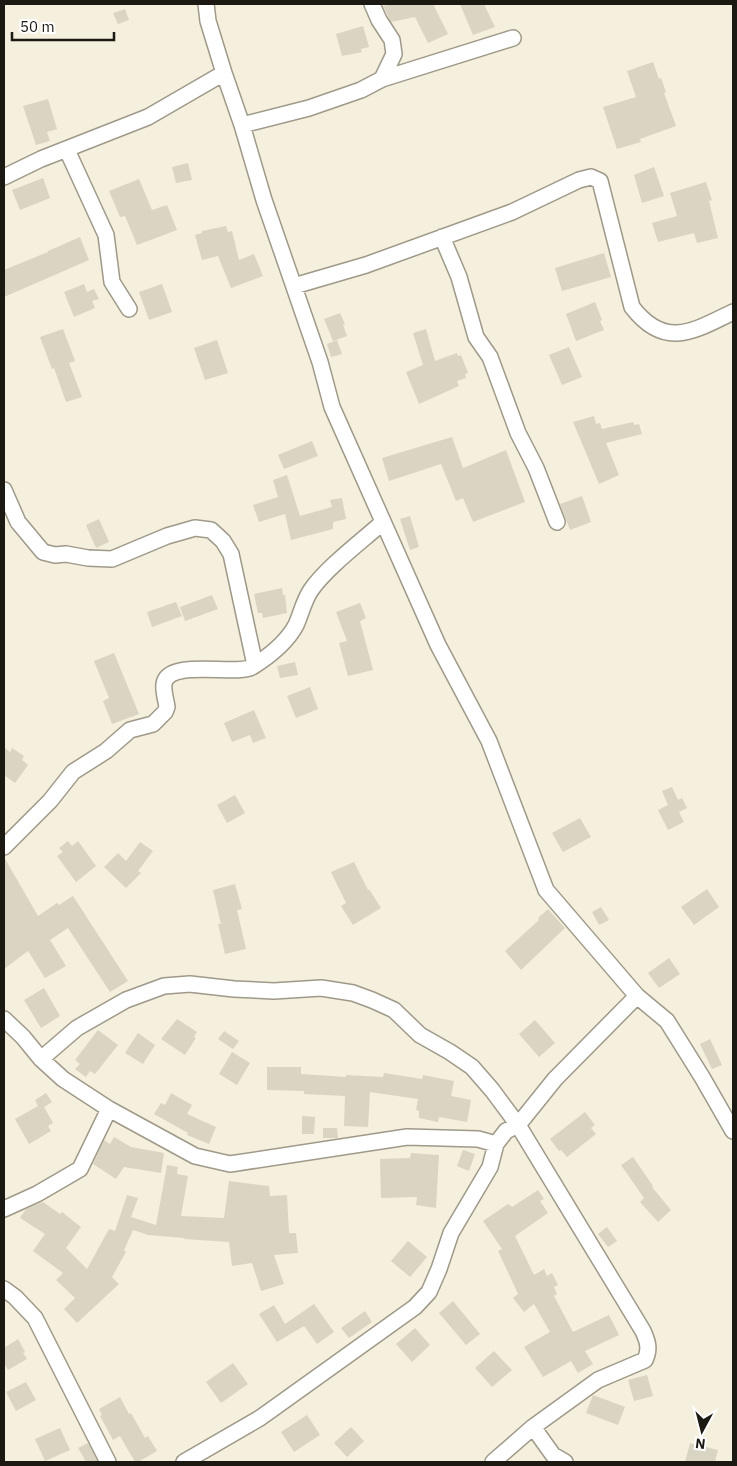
<svg xmlns="http://www.w3.org/2000/svg" width="737" height="1466" font-family="'IBM Plex Sans',sans-serif">
<style>
.building{fill:#dad4c3}
.lines{fill:none;stroke-linecap:round;stroke-linejoin:round}
.minor-casing{stroke:#9f9989;stroke-width:18}
.minor{stroke:#fff;stroke-width:15}
</style>
<rect width="100%" height="100%" fill="#f5efdd"/>
<!-- building -->
<path class="building" d="M 392,4 L 433,4 L 448,34 L 428,43 L 415,17 L 391,22 L 383,6 Z
M 460,4 L 484,4 L 495,27 L 473,35 Z
M 125,9 L 129,20 L 118,24 L 113,13 Z
M 363,26 L 369,47 L 361,49 L 362,52 L 342,56 L 336,34 Z
M 653,62 L 659,79 L 661,78 L 666,92 L 664,93 L 676,126 L 640,139 L 641,142 L 617,149 L 603,107 L 636,97 L 627,71 Z
M 48,99 L 57,129 L 47,132 L 50,141 L 36,145 L 23,106 Z
M 188,163 L 192,180 L 176,183 L 172,167 Z
M 654,167 L 664,196 L 642,203 L 634,175 Z
M 43,178 L 50,198 L 20,210 L 12,190 Z
M 139,179 L 152,210 L 167,205 L 177,230 L 137,245 L 125,216 L 120,217 L 109,191 Z
M 706,182 L 712,200 L 709,201 L 718,238 L 697,243 L 694,233 L 658,242 L 652,223 L 677,216 L 670,193 Z
M 226,226 L 228,232 L 232,231 L 239,260 L 254,254 L 263,276 L 231,288 L 218,256 L 202,260 L 195,235 L 202,233 L 202,231 Z
M 80,237 L 89,260 L 4,297 L 4,270 L 48,252 L 48,251 Z
M 604,253 L 611,277 L 562,291 L 555,268 Z
M 84,284 L 87,292 L 94,289 L 99,299 L 92,301 L 95,308 L 74,317 L 64,292 Z
M 162,284 L 172,312 L 149,320 L 139,292 Z
M 595,302 L 602,320 L 600,321 L 604,330 L 576,341 L 566,314 Z
M 340,313 L 345,324 L 343,325 L 347,336 L 333,341 L 324,319 Z
M 63,329 L 75,361 L 69,363 L 82,397 L 66,402 L 54,368 L 52,369 L 40,337 Z
M 426,329 L 435,361 L 457,353 L 458,356 L 461,355 L 468,373 L 465,374 L 466,378 L 457,381 L 459,386 L 419,404 L 406,372 L 423,365 L 413,333 Z
M 217,340 L 228,373 L 205,380 L 194,348 Z
M 337,340 L 342,354 L 331,357 L 327,344 Z
M 569,347 L 582,377 L 562,385 L 549,355 Z
M 594,416 L 596,424 L 600,423 L 602,429 L 633,422 L 634,425 L 639,424 L 642,434 L 606,443 L 619,475 L 599,484 L 573,422 Z
M 452,437 L 463,468 L 506,450 L 525,502 L 473,522 L 463,498 L 456,501 L 441,464 L 389,481 L 382,458 Z
M 312,441 L 318,456 L 284,469 L 278,455 Z
M 287,475 L 300,516 L 332,507 L 330,500 L 342,498 L 346,519 L 333,522 L 333,529 L 291,540 L 285,514 L 259,522 L 253,505 L 278,497 L 273,480 Z
M 582,496 L 591,522 L 570,530 L 560,504 Z
M 410,516 L 419,547 L 410,550 L 400,519 Z
M 99,519 L 109,542 L 96,548 L 86,525 Z
M 282,588 L 283,595 L 285,595 L 287,613 L 263,618 L 262,613 L 258,613 L 254,594 Z
M 212,595 L 218,609 L 185,621 L 180,607 Z
M 176,602 L 182,616 L 152,627 L 147,612 Z
M 360,603 L 366,618 L 360,621 L 373,670 L 348,676 L 339,643 L 347,641 L 336,612 Z
M 114,653 L 139,714 L 112,724 L 103,701 L 109,698 L 94,661 Z
M 295,662 L 298,675 L 280,678 L 277,666 Z
M 310,687 L 318,709 L 296,718 L 287,696 Z
M 254,710 L 266,738 L 253,743 L 250,735 L 232,742 L 224,723 Z
M 4,747 L 10,752 L 12,748 L 24,756 L 22,760 L 28,765 L 15,783 L 4,775 Z
M 672,787 L 678,800 L 682,798 L 687,808 L 679,812 L 684,822 L 668,830 L 658,810 L 668,805 L 662,791 Z
M 235,795 L 245,813 L 227,823 L 217,805 Z
M 580,818 L 591,837 L 563,852 L 552,833 Z
M 68,841 L 72,846 L 78,841 L 96,866 L 76,882 L 57,856 L 63,852 L 59,848 Z
M 140,842 L 153,851 L 138,871 L 141,873 L 126,888 L 104,867 L 118,853 L 126,861 Z
M 4,857 L 38,916 L 57,903 L 59,905 L 73,896 L 128,981 L 110,992 L 68,928 L 50,940 L 66,966 L 45,978 L 28,951 L 4,969 Z
M 354,862 L 368,890 L 369,889 L 381,908 L 353,925 L 341,906 L 346,903 L 331,872 Z
M 235,884 L 242,909 L 237,910 L 246,949 L 225,954 L 218,924 L 221,924 L 213,890 Z
M 707,889 L 719,907 L 694,925 L 681,907 Z
M 601,907 L 609,920 L 599,925 L 592,912 Z
M 548,909 L 565,928 L 521,970 L 505,951 L 539,920 L 538,918 Z
M 669,958 L 680,974 L 659,988 L 648,973 Z
M 44,988 L 60,1016 L 41,1028 L 24,1000 Z
M 177,1019 L 197,1032 L 194,1037 L 196,1038 L 185,1055 L 161,1039 Z
M 535,1020 L 555,1043 L 539,1057 L 519,1034 Z
M 98,1030 L 118,1045 L 95,1074 L 90,1071 L 86,1077 L 75,1069 L 80,1064 L 75,1060 Z
M 224,1031 L 239,1041 L 233,1049 L 218,1039 Z
M 138,1033 L 155,1045 L 143,1064 L 125,1053 Z
M 710,1039 L 722,1065 L 712,1069 L 700,1044 Z
M 232,1052 L 250,1063 L 237,1085 L 219,1074 Z
M 267,1067 L 301,1067 L 301,1074 L 346,1077 L 346,1075 L 383,1077 L 384,1073 L 422,1079 L 423,1075 L 454,1081 L 451,1096 L 471,1100 L 467,1122 L 439,1117 L 438,1122 L 419,1118 L 419,1111 L 416,1110 L 418,1099 L 370,1092 L 368,1127 L 344,1126 L 345,1096 L 304,1094 L 304,1091 L 267,1090 Z
M 46,1093 L 52,1102 L 44,1107 L 53,1123 L 48,1126 L 51,1131 L 29,1144 L 15,1119 L 38,1106 L 35,1100 Z
M 171,1093 L 192,1105 L 187,1114 L 216,1127 L 209,1144 L 187,1135 L 188,1133 L 154,1114 L 161,1103 L 165,1105 Z
M 585,1112 L 595,1125 L 591,1128 L 596,1134 L 567,1157 L 561,1150 L 559,1151 L 550,1139 Z
M 302,1116 L 315,1117 L 314,1134 L 302,1134 Z
M 323,1128 L 337,1128 L 338,1138 L 323,1138 Z
M 114,1137 L 131,1147 L 164,1153 L 161,1173 L 124,1167 L 116,1179 L 93,1164 L 104,1140 L 110,1144 Z
M 463,1150 L 475,1154 L 469,1171 L 457,1166 Z
M 411,1153 L 439,1155 L 436,1208 L 416,1205 L 417,1197 L 381,1198 L 380,1159 L 410,1158 Z
M 633,1157 L 653,1186 L 652,1187 L 671,1210 L 658,1222 L 640,1202 L 644,1198 L 621,1165 Z
M 167,1165 L 178,1167 L 177,1174 L 188,1176 L 181,1216 L 224,1218 L 229,1181 L 269,1186 L 270,1196 L 287,1195 L 289,1233 L 296,1233 L 298,1253 L 274,1255 L 284,1284 L 261,1291 L 252,1263 L 232,1266 L 229,1242 L 184,1239 L 184,1238 L 148,1235 L 133,1230 L 124,1250 L 126,1252 L 112,1277 L 119,1284 L 77,1323 L 64,1309 L 75,1298 L 56,1280 L 63,1273 L 33,1251 L 45,1234 L 20,1218 L 26,1209 L 43,1202 L 60,1214 L 62,1212 L 81,1227 L 66,1248 L 87,1269 L 109,1229 L 115,1231 L 127,1195 L 138,1198 L 131,1217 L 156,1225 Z
M 538,1190 L 544,1199 L 540,1201 L 548,1213 L 515,1236 L 534,1275 L 544,1269 L 547,1276 L 552,1273 L 558,1285 L 554,1287 L 557,1294 L 554,1296 L 573,1332 L 609,1315 L 619,1335 L 585,1351 L 593,1364 L 578,1373 L 571,1361 L 543,1377 L 524,1347 L 550,1332 L 534,1304 L 524,1312 L 513,1298 L 518,1294 L 498,1251 L 502,1249 L 483,1221 L 508,1204 L 512,1207 Z
M 607,1227 L 617,1241 L 608,1247 L 598,1234 Z
M 408,1241 L 427,1257 L 410,1277 L 391,1261 Z
M 453,1301 L 480,1334 L 466,1345 L 439,1313 Z
M 314,1304 L 334,1332 L 317,1344 L 304,1326 L 277,1342 L 259,1314 L 274,1305 L 285,1324 Z
M 365,1311 L 372,1322 L 349,1338 L 341,1328 Z
M 415,1328 L 430,1345 L 412,1362 L 396,1344 Z
M 18,1339 L 25,1352 L 23,1353 L 27,1359 L 8,1370 L 4,1363 L 4,1348 Z
M 494,1351 L 512,1370 L 492,1387 L 475,1368 Z
M 233,1363 L 248,1384 L 221,1403 L 206,1382 Z
M 647,1375 L 653,1396 L 634,1401 L 628,1380 Z
M 26,1382 L 36,1400 L 16,1411 L 6,1392 Z
M 593,1395 L 625,1407 L 618,1425 L 586,1413 Z
M 120,1397 L 129,1414 L 131,1413 L 145,1438 L 148,1436 L 157,1451 L 138,1462 L 135,1462 L 120,1436 L 113,1440 L 100,1416 L 102,1415 L 99,1409 Z
M 307,1415 L 320,1435 L 294,1452 L 281,1432 Z
M 351,1427 L 364,1441 L 347,1457 L 334,1443 Z
M 60,1428 L 70,1450 L 45,1461 L 35,1439 Z
M 88,1443 L 98,1462 L 86,1462 L 78,1448 Z
M 690,1443 L 718,1450 L 715,1462 L 685,1462 Z"/>
<g class="lines">
<defs>
<path id="minor" d="M 206,4 L 208,21 L 224,73 L 242,125 L 264,200 L 320,362 L 332,407 L 438,645 L 489,741 L 546,890 L 637,996 L 667,1021 L 702,1077 L 733,1131
M 382,79 L 513,38
M 242,125 L 309,108 L 361,90 L 382,79 L 394,54 L 392,40 L 379,20 L 372,4
M 67,150 L 106,235 L 112,282 L 129,309
M 4,177 L 41,159 L 148,117 L 224,73
M 442,237 L 459,277 L 476,337 L 490,357 L 518,433 L 536,468 L 557,522
M 294,286 L 366,265 L 512,212 L 579,180 L 591,177 L 600,181 L 632,307 C 665,350 694,331 733,312
M 4,490 L 18,522 L 43,552 L 55,555 L 66,554 L 88,558 L 112,559 L 167,536 L 195,528 L 211,530 L 223,541 L 231,554 L 255,665
M 4,847 L 50,801 L 73,772 L 106,751 L 130,730 L 153,724 L 165,712 L 167,707 C 166,700 163,691 164,684 C 168,658 236,676 252,667 C 268,657 287,642 296,625 C 301,614 304,600 311,590 C 327,567 362,541 383,522
M 4,1019 L 23,1037 L 41,1059 L 63,1079 L 109,1109 L 195,1156 L 230,1164 L 407,1137 L 478,1139 L 496,1144
M 41,1059 L 77,1028 L 126,1000 L 164,986 L 190,984 L 234,989 L 274,991 L 321,988 L 353,993 L 372,1000 L 394,1010 L 420,1035 L 450,1052 L 472,1067 L 492,1090 L 518,1125 L 643,1331 C 648,1342 650,1349 645,1360 L 598,1380 L 533,1427 L 493,1462
M 4,1209 L 37,1194 L 80,1169 L 109,1109
M 4,1289 L 15,1297 L 35,1318 L 108,1462
M 533,1427 L 553,1455 L 565,1462
M 184,1462 L 260,1418 L 415,1307 L 429,1292 L 439,1269 L 451,1233 L 490,1167 L 496,1144 L 506,1131 L 518,1125 L 555,1079 L 637,996"/>
</defs>
<!-- minor casing -->
<use href="#minor" class="minor-casing"/>
<!-- minor -->
<use href="#minor" class="minor"/>
</g>
<!-- border -->
<rect width="737" height="1466" fill="none" stroke="#1b1912" stroke-width="10"/>
<!-- north arrow -->
<g transform="translate(702 1431) rotate(187)" stroke="#ffffff" stroke-width="4" paint-order="stroke">
<path d="M0-4L9 19L0 12L-9 19Z" fill="#1b1912"/>
<text y="-8" font-size="14" font-weight="bold" text-anchor="middle" fill="#1b1912">N</text>
</g>
<!-- scale -->
<path d="M12 32v8h102v-8" fill="none" stroke="#1b1912" stroke-width="2.5"/>
<text x="20" y="32" font-size="15" fill="#1b1912" stroke="#ffffff" stroke-width="4" paint-order="stroke">50 m</text>
</svg>
